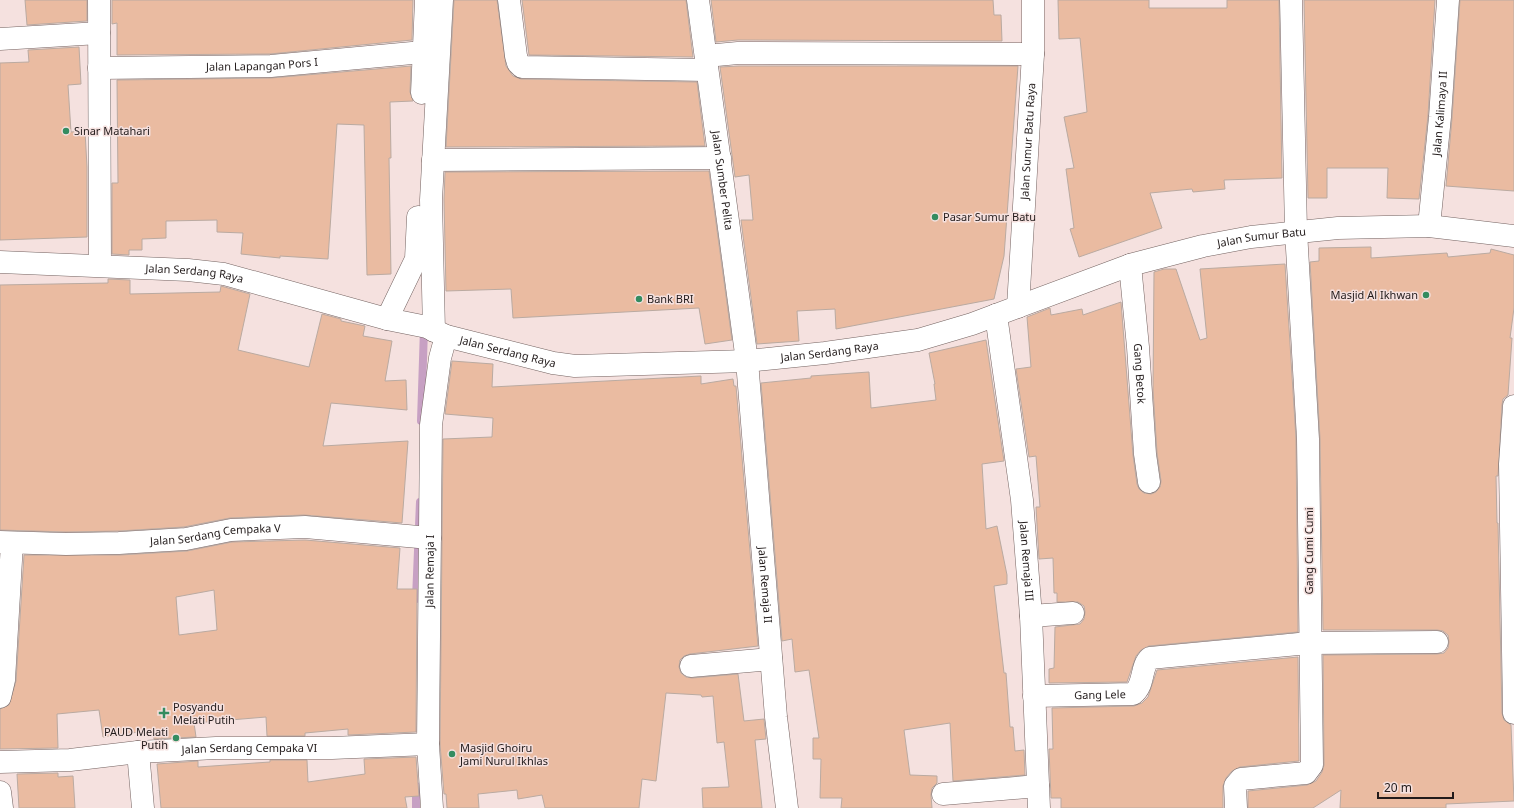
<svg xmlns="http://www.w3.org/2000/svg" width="1514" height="808" font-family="'Noto Sans',sans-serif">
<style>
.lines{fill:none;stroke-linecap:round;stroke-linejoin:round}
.stream{stroke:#c7a0c3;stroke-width:8}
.building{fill:#eabba1;stroke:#baaaa1;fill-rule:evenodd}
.minor-casing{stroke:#746361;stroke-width:23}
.minor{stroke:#fff;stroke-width:22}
.poi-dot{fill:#348c60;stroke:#f5e1df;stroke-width:1.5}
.labels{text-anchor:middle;stroke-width:3;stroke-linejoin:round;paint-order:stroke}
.street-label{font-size:11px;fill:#221b1b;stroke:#f5e1df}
.poi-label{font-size:11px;fill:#221b1b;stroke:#f5e1df;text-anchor:start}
</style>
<rect width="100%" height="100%" fill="#f5e1df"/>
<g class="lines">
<!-- stream -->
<path class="stream" d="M 421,421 L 424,329
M 416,599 L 420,502
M 416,786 L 416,808"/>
</g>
<!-- building -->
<path class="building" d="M 25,0 L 87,0 L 87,21 L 27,25 Z
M 112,0 L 413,0 L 412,40 L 270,54 L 117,55 L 117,23 L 112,24 Z
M 454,0 L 497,0 L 506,66 L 513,76 L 521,79 L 697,82 L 705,146 L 446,147 Z
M 522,0 L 686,0 L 693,57 L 529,55 Z
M 711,0 L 993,0 L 994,15 L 1001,15 L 1002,41 L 738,40 L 716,42 Z
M 1058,0 L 1149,0 L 1149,8 L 1227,8 L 1227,0 L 1279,0 L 1282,178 L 1224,180 L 1225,189 L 1193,192 L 1192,189 L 1150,193 L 1162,228 L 1079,257 L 1070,229 L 1074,228 L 1066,169 L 1074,168 L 1064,117 L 1087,112 L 1080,38 L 1059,39 Z
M 1304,0 L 1435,0 L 1428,116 L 1419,199 L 1387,198 L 1388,168 L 1327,168 L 1327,198 L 1308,198 Z
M 1460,0 L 1514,0 L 1514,191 L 1446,186 L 1452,118 Z
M 79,47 L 81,84 L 68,85 L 71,132 L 85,131 L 87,167 L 87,237 L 0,240 L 0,63 L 29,62 L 28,50 Z
M 411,66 L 410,92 L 413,101 L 390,102 L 391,158 L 389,158 L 391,274 L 367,275 L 364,125 L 337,124 L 328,259 L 280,256 L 280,258 L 241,254 L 243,233 L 217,232 L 217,220 L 166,221 L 166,238 L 142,239 L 142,250 L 129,250 L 129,255 L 112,254 L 112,183 L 118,183 L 117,80 L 271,78 Z
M 739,66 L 1018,66 L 1004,256 L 994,299 L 836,329 L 835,309 L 797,311 L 799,341 L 757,344 L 741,220 L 753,220 L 749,175 L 735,177 L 720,67 Z
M 709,171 L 732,340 L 705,344 L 699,308 L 513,318 L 511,289 L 446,291 L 444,200 L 445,172 Z
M 1371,247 L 1371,258 L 1447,253 L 1448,257 L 1490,253 L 1491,249 L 1514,255 L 1514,308 L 1510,338 L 1512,338 L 1508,395 L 1503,399 L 1502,405 L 1498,476 L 1496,476 L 1497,523 L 1498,523 L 1502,713 L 1504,720 L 1511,725 L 1514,801 L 1446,804 L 1446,808 L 1340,808 L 1341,790 L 1313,808 L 1248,808 L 1248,791 L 1307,785 L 1316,781 L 1322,772 L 1324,765 L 1323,655 L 1437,654 L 1444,653 L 1448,648 L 1449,642 L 1448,635 L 1443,631 L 1437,630 L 1323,630 L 1320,439 L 1310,262 L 1319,261 L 1319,248 Z
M 1285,264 L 1296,439 L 1298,632 L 1149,646 L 1141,650 L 1136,656 L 1127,682 L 1049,683 L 1049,669 L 1054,668 L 1055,627 L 1080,624 L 1084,619 L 1085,612 L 1084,606 L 1078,602 L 1057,602 L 1057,593 L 1054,593 L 1053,558 L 1039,559 L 1036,507 L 1040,507 L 1036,456 L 1029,457 L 1016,369 L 1031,367 L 1027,317 L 1050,308 L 1051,315 L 1082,309 L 1083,315 L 1121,302 L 1133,455 L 1137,484 L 1139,489 L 1144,493 L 1151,494 L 1156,492 L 1160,487 L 1161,481 L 1157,453 L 1153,390 L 1154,272 L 1164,269 L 1176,269 L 1200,340 L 1207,338 L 1200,269 Z
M 108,279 L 130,280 L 130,294 L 220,292 L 221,286 L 250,294 L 238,350 L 309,367 L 322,314 L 341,319 L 341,321 L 365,326 L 363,336 L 392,341 L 385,381 L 406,380 L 407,410 L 331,403 L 323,446 L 408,441 L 402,523 L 304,515 L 230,518 L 184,527 L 119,531 L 66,532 L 0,530 L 0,285 L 108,283 Z
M 986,340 L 1004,461 L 982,464 L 986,529 L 997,526 L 1007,575 L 1007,584 L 994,586 L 1004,673 L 1006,673 L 1010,727 L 1013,727 L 1015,751 L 1024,750 L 1025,775 L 953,781 L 950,723 L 904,730 L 910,775 L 937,776 L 937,783 L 932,788 L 931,795 L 932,808 L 841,808 L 842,798 L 820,798 L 821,759 L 813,759 L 813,738 L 819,738 L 809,670 L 795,672 L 792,639 L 782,641 L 761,383 L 811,378 L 811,376 L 869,372 L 871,408 L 936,400 L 934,384 L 935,384 L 929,353 Z
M 452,361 L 493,364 L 492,387 L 701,376 L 701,384 L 733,379 L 734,386 L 736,386 L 758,646 L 690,654 L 684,656 L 680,660 L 679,667 L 681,673 L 686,677 L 692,678 L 738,674 L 744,721 L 764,719 L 766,739 L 755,740 L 762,808 L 703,808 L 702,788 L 729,787 L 724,742 L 717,743 L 713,696 L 702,697 L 701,695 L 666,693 L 656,781 L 642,779 L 639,808 L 545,808 L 542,795 L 518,799 L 517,790 L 478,794 L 479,808 L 447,808 L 446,794 L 444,794 L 440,744 L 443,439 L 492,437 L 493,418 L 445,414 Z
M 305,540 L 400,548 L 397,589 L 417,589 L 416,732 L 348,735 L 348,729 L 305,733 L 305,736 L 267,736 L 266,717 L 194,723 L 196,737 L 154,739 L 153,730 L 103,737 L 99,710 L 57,714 L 58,748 L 0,749 L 0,709 L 9,705 L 16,681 L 24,555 L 120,555 L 187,551 L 232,542 ZM 214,590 L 217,630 L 179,635 L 176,597 Z
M 1298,657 L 1299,761 L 1240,767 L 1232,771 L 1226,778 L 1223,786 L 1223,808 L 1061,808 L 1061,798 L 1051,798 L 1049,749 L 1053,749 L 1052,708 L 1134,706 L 1142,703 L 1148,697 L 1157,670 Z
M 416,757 L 419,796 L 405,797 L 407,808 L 161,808 L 157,764 L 198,761 L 198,767 L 270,762 L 270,760 L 307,760 L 308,782 L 365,774 L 364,759 Z
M 58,773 L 58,777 L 73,776 L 75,808 L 19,808 L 17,774 Z"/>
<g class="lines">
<defs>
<g id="minor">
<path d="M 99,0 L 100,265"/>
<path d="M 509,0 L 516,56 L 518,63 L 522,67 L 707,70"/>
<path id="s1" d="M 698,0 L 747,361 L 776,717 L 787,808"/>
<path d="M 0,39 L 99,33"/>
<path d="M 706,56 L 738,53 L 1033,54"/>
<path id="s2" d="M 99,68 L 271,66 L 423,52"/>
<path d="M 422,93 L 426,0"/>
<path d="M 433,160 L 720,158"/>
<path id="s3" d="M 1429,226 L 1440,117 L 1448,0"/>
<path id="s4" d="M 0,262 L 188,270 L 224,274 L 387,319 L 427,327 L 446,336 L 553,363 L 575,366 L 747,361 L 825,353 L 918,340 L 972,324 L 1130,265 L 1203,246 L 1251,237 L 1338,228 L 1429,226 L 1514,236"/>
<path id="s5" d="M 1130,265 L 1138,347 L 1145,454 L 1149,482"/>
<path id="s6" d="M 1018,307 L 1033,54 L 1033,0"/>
<path id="s7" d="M 996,315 L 1022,500 L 1031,616 L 1039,808"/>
<path d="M 387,319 L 416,259 L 418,217"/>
<path d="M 434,331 L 431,200 L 442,0"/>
<path d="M 1514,406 L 1510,464 L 1514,713"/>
<path id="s8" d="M 0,542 L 66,544 L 119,543 L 186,539 L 231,530 L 305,527 L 430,538"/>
<path d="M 1031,616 L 1073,613"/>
<path d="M 691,666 L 771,659"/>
<path id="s9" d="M 1034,696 L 1133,694 C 1145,685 1140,667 1150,658 L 1309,643 L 1437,642"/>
<path d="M 0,697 L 4,680 L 12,543"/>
<path d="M 138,752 L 143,808"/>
<path id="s10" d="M 0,762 L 70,760 L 138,752 L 216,748 L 332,748 L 428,744"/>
<path d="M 0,792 L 2,808"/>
<path d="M 943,794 L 1038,786"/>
<path id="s11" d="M 432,808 L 428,744 L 431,425 L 440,358 L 446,336"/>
<path d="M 1236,808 L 1235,786 L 1241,779 L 1306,773 L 1312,765 L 1308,439 L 1296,231 L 1291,0"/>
</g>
</defs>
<!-- minor casing -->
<use href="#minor" class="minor-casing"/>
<!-- minor -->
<use href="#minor" class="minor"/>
</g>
<!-- markers -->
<g class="poi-dot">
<circle cx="66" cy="131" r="4"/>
<circle cx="935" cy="217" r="4"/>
<circle cx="1426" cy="295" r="4"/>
<circle cx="639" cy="299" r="4"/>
<path d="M162 707h4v4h4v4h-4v4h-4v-4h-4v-4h4z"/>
<circle cx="176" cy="738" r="4"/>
<circle cx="452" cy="754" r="4"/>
</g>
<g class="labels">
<!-- street labels -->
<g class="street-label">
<text dy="4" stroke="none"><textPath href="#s2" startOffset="163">Jalan Lapangan Pors I</textPath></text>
<text dy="4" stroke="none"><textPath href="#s3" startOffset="113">Jalan Kalimaya II</textPath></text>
<text dy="4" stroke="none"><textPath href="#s6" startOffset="166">Jalan Sumur Batu Raya</textPath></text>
<text dy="4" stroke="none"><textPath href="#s1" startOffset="182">Jalan Sumber Pelita</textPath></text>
<text dy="4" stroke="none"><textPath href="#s4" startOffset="1292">Jalan Sumur Batu</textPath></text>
<text dy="4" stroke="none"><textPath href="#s4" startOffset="195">Jalan Serdang Raya</textPath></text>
<text dy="4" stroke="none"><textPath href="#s4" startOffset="519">Jalan Serdang Raya</textPath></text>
<text dy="4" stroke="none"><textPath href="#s4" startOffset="843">Jalan Serdang Raya</textPath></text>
<text dy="4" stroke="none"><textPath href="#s5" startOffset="109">Gang Betok</textPath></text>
<text dy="4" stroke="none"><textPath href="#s8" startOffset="216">Jalan Serdang Cempaka V</textPath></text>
<text transform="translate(1309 551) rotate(-90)" y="4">Gang Cumi Cumi</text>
<text dy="4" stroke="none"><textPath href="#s7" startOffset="248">Jalan Remaja III</textPath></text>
<text dy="4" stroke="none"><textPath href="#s11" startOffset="237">Jalan Remaja I</textPath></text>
<text dy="4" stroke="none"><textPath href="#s1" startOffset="589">Jalan Remaja II</textPath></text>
<text dy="4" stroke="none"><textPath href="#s9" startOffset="66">Gang Lele</textPath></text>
<text dy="4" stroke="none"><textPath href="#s10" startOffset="250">Jalan Serdang Cempaka VI</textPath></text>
</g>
<!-- poi labels -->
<g class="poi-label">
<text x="74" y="135">Sinar Matahari</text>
<text x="943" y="221">Pasar Sumur Batu</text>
<text x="1418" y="299" text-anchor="end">Masjid Al Ikhwan</text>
<text x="647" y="303">Bank BRI</text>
<text x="173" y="711">Posyandu<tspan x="173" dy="13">Melati Putih</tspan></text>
<text x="168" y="736" text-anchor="end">PAUD Melati<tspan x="168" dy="13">Putih</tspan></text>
<text x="460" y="752">Masjid Ghoiru<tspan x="460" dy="13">Jami Nurul Ikhlas</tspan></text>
</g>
</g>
<!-- scale -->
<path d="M1378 792v6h75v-6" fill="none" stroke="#221b1b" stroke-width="2"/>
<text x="1384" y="792" font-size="12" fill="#221b1b" stroke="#f5e1df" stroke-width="3" paint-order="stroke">20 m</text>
</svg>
